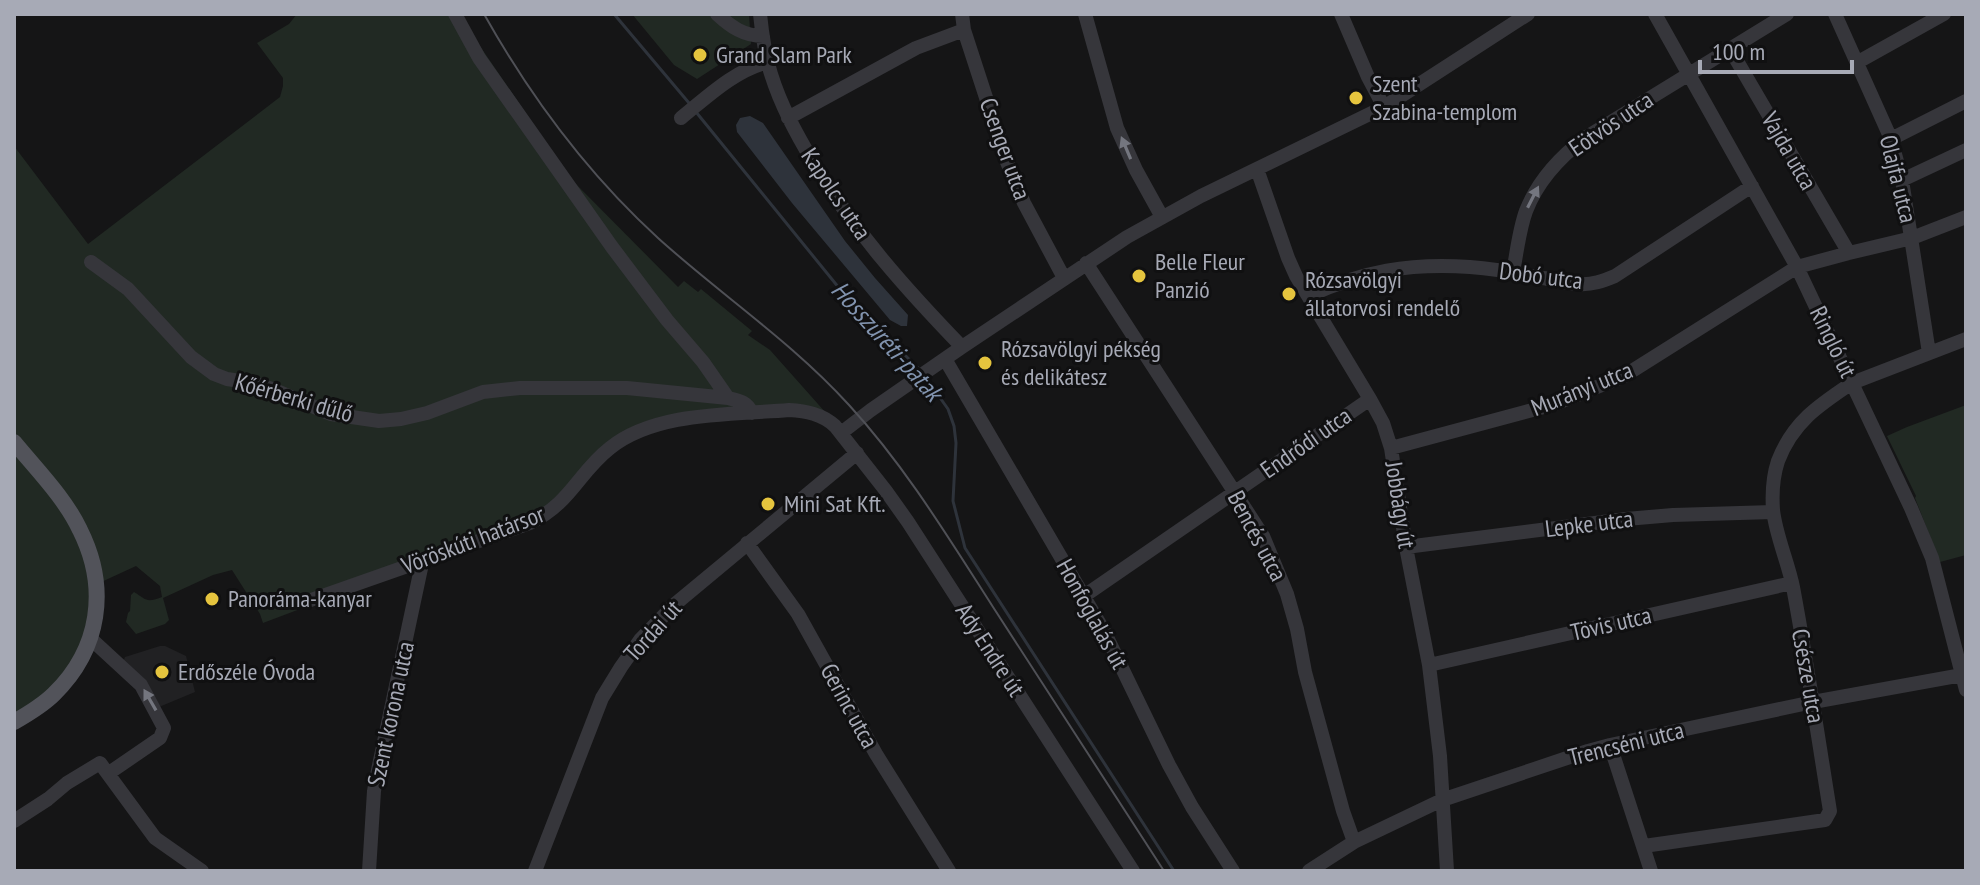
<svg xmlns="http://www.w3.org/2000/svg" width="1980" height="885" font-family="'PT Sans Narrow',sans-serif">
<style>
.built{fill:#212123}
.green{fill:#212923}
.water{fill:#2e333b}
.lines{fill:none;stroke-linecap:round;stroke-linejoin:round}
.stream{stroke:#2e333b;stroke-width:3}
.minor{stroke:#36363b;stroke-width:14}
.major{stroke:#52535a;stroke-width:16}
.tram{stroke:#4f5056;stroke-width:2}
.oneway{fill:#74767f}
.poi-dot{fill:#e5c43e;stroke:#101011;stroke-width:3}
.labels{text-anchor:middle;stroke-width:6;stroke-linejoin:round;paint-order:stroke}
.poi-label{font-size:24px;fill:#a7aab6;stroke:#101011;text-anchor:start}
.street-label{font-size:24px;fill:#a7aab6;stroke:#101011}
.water-label{font-size:26px;font-style:italic;fill:#8193ae;stroke:#101011}
</style>
<rect width="100%" height="100%" fill="#151516"/>
<!-- built -->
<path class="built" d="M 160,646 L 165,646 L 186,656 L 195,692 L 159,707 L 123,662 L 125,657 Z"/>
<!-- green -->
<path class="green" d="M 297,14 L 458,14 L 571,179 L 678,287 L 684,281 L 698,292 L 701,289 L 752,331 L 748,335 L 770,350 L 826,413 L 802,410 L 690,418 L 632,434 L 558,506 L 308,606 L 263,623 L 260,614 L 232,570 L 213,575 L 163,598 L 169,620 L 165,624 L 136,634 L 126,622 L 128,613 L 130,611 L 131,595 L 134,592 C 147,600 146,603 162,597 L 160,586 L 136,566 L 97,584 L 81,659 L 14,722 L 14,146 L 88,244 L 280,97 L 283,86 L 283,78 L 257,43 L 289,24 Z
M 632,14 L 749,14 L 751,44 L 697,79 L 674,65 Z
M 1966,405 L 1966,555 L 1940,562 L 1915,498 L 1916,496 L 1887,436 L 1907,427 Z"/>
<!-- water -->
<path class="water" d="M 750,116 L 763,123 L 845,241 L 875,278 L 908,315 L 907,326 L 901,326 L 890,320 L 792,203 L 737,132 L 736,125 L 740,118 Z"/>
<g class="lines">
<!-- stream -->
<path class="stream" d="M 614,14 L 689,103
M 696,112 L 848,299 L 919,369
M 926,378 L 948,409 L 954,426 L 956,443 L 953,501 L 965,548 L 1174,871"/>
<!-- minor -->
<path class="minor" d="M 455,14 L 479,58 L 612,247 L 667,320 L 703,362 L 728,398 C 740,401 747,402 752,413
M 717,14 C 731,27 744,36 763,36
M 760,14 C 762,34 765,55 771,74 C 781,106 796,133 813,162 C 854,231 906,289 962,347
M 962,14 L 964,30 L 1007,162 L 1024,203 L 1064,278
M 1085,14 L 1117,128 L 1136,170 L 1162,217
M 1341,14 L 1368,77 L 1384,107
M 1655,14 L 1797,267 L 1911,508 L 1932,558 L 1966,690
M 1835,14 L 1891,139 L 1902,180 L 1929,353
M 1730,49 L 1849,253
M 1858,62 L 1944,14
M 681,118 C 707,97 735,70 768,62
M 788,118 L 916,48 L 964,30
M 1891,139 L 1966,101
M 1257,169 L 1288,258 L 1296,276 L 1370,399 L 1383,423 L 1391,448 L 1406,547 L 1429,665 L 1440,756 L 1447,871
M 1902,180 L 1966,150
M 91,262 L 128,289 L 191,357 L 214,374 L 227,379 L 253,383 L 272,389 L 331,414 L 379,421 L 401,419 L 427,413 L 483,392 L 520,388 L 627,388 L 728,398
M 1086,263 L 1263,536 L 1287,594 L 1297,629 L 1305,672 L 1343,811 L 1354,842
M 1513,272 C 1517,252 1519,230 1526,211 C 1538,180 1560,157 1585,138 L 1787,14
M 1308,296 C 1364,271 1408,263 1470,267 C 1494,269 1519,273 1543,278 C 1554,280 1567,284 1579,284 C 1592,285 1603,281 1615,276 L 1752,186
M 945,359 L 1104,631 L 1169,765 L 1192,807 L 1233,871
M 841,433 L 871,410 L 962,347 L 1127,237 L 1201,196 L 1384,107 L 1528,14
M 1391,448 L 1555,404 L 1624,376 L 1797,267 L 1849,253 L 1912,238 L 1966,217
M 747,543 L 798,614 L 876,754 L 949,871
M 1406,547 L 1626,519 L 1673,515 L 1773,512
M 1084,596 L 1370,399
M 308,601 L 530,523 C 571,503 578,473 610,448 C 656,411 733,415 789,410 C 806,411 822,414 835,426 L 886,491 L 908,522 L 1133,871
M 90,638 L 141,685 L 164,728 L 160,738 L 109,773
M 1429,665 L 1792,583
M 1610,745 L 1651,871
M 14,821 L 48,799 L 67,783 L 100,763 L 155,838 L 202,871
M 1644,846 L 1825,820 L 1830,811 C 1818,737 1807,662 1793,587 C 1788,562 1776,536 1773,510 C 1772,495 1773,476 1778,461 C 1793,422 1819,405 1852,383 L 1966,339
M 369,871 L 374,791 L 378,770 L 423,559
M 535,871 L 602,698 L 621,667 L 640,640 L 674,605 L 857,453
M 1309,871 L 1354,842 L 1442,800 L 1588,751 L 1610,745 L 1813,702 L 1962,675"/>
<!-- major -->
<path class="major" d="M 14,442 C 37,470 65,498 80,530 C 109,588 100,649 54,694 C 43,705 28,714 14,722"/>
<!-- tram -->
<path class="tram" d="M 484,14 C 530,96 588,174 658,238 C 721,295 792,342 849,405 C 905,466 948,537 993,607 C 1050,695 1107,783 1164,871"/>
</g>
<!-- one-way arrows -->
<defs><path id="oneway-solid" d="M-6-.8H1V-3.2L6.5 0L1 3.2V.8H-6Z" transform="scale(2)"/></defs>
<g class="oneway">
<use href="#oneway-solid" transform="translate(1126 148) rotate(-113)"/>
<use href="#oneway-solid" transform="translate(1533 197) rotate(-63)"/>
<use href="#oneway-solid" transform="translate(150 700) rotate(-120)"/>
</g>
<!-- markers -->
<g class="poi-dot">
<circle cx="700" cy="55" r="8"/>
<circle cx="1356" cy="98" r="8"/>
<circle cx="1139" cy="276" r="8"/>
<circle cx="1289" cy="294" r="8"/>
<circle cx="985" cy="363" r="8"/>
<circle cx="768" cy="504" r="8"/>
<circle cx="212" cy="599" r="8"/>
<circle cx="162" cy="672" r="8"/>
</g>
<g class="labels">
<!-- poi labels -->
<g class="poi-label">
<text x="716" y="63">Grand Slam Park</text>
<text x="1372" y="92">Szent<tspan x="1372" dy="28">Szabina-templom</tspan></text>
<text x="1155" y="270">Belle Fleur<tspan x="1155" dy="28">Panzió</tspan></text>
<text x="1305" y="288">Rózsavölgyi<tspan x="1305" dy="28">állatorvosi rendelő</tspan></text>
<text x="1001" y="357">Rózsavölgyi pékség<tspan x="1001" dy="28">és delikátesz</tspan></text>
<text x="784" y="512">Mini Sat Kft.</text>
<text x="228" y="607">Panoráma-kanyar</text>
<text x="178" y="680">Erdőszéle Óvoda</text>
</g>
<!-- street labels -->
<g class="street-label">
<text transform="translate(1611 124) rotate(-34)" y="8">Eötvös utca</text>
<text transform="translate(1005 149) rotate(70)" y="8">Csenger utca</text>
<text transform="translate(1789 151) rotate(60)" y="8">Vajda utca</text>
<text transform="translate(1898 179) rotate(76)" y="8">Olajfa utca</text>
<text transform="translate(836 194) rotate(56)" y="8">Kapolcs utca</text>
<text transform="translate(1541 276) rotate(7)" y="8">Dobó utca</text>
<text transform="translate(1833 342) rotate(64)" y="8">Ringló út</text>
<text transform="translate(1582 389) rotate(-22)" y="8">Murányi utca</text>
<text transform="translate(294 398) rotate(16)" y="8">Kőérberki dűlő</text>
<text transform="translate(1306 443) rotate(-35)" y="8">Endrődi utca</text>
<text transform="translate(1400 505) rotate(81)" y="8">Jobbágy út</text>
<text transform="translate(1589 524) rotate(-7)" y="8">Lepke utca</text>
<text transform="translate(1257 536) rotate(62)" y="8">Bencés utca</text>
<text transform="translate(473 540) rotate(-21)" y="8">Vöröskúti határsor</text>
<text transform="translate(1092 614) rotate(61)" y="8">Honfoglalás út</text>
<text transform="translate(1611 624) rotate(-13)" y="8">Tövis utca</text>
<text transform="translate(653 631) rotate(-48)" y="8">Tordai út</text>
<text transform="translate(990 650) rotate(57)" y="8">Ady Endre út</text>
<text transform="translate(1808 676) rotate(80)" y="8">Csésze utca</text>
<text transform="translate(849 706) rotate(61)" y="8">Gerinc utca</text>
<text transform="translate(391 714) rotate(-78)" y="8">Szent korona utca</text>
<text transform="translate(1626 744) rotate(-14)" y="8">Trencséni utca</text>
</g>
<!-- water labels -->
<g class="water-label">
<text transform="translate(887 341) rotate(48)" y="9">Hosszúréti-patak</text>
</g>
</g>
<!-- border -->
<rect width="1980" height="885" fill="none" stroke="#a7aab6" stroke-width="32"/>
<!-- scale -->
<path d="M1700 60v12h152v-12" fill="none" stroke="#a7aab6" stroke-width="4"/>
<text x="1712" y="60" font-size="24" fill="#a7aab6" stroke="#101011" stroke-width="6" paint-order="stroke">100 m</text>
</svg>
